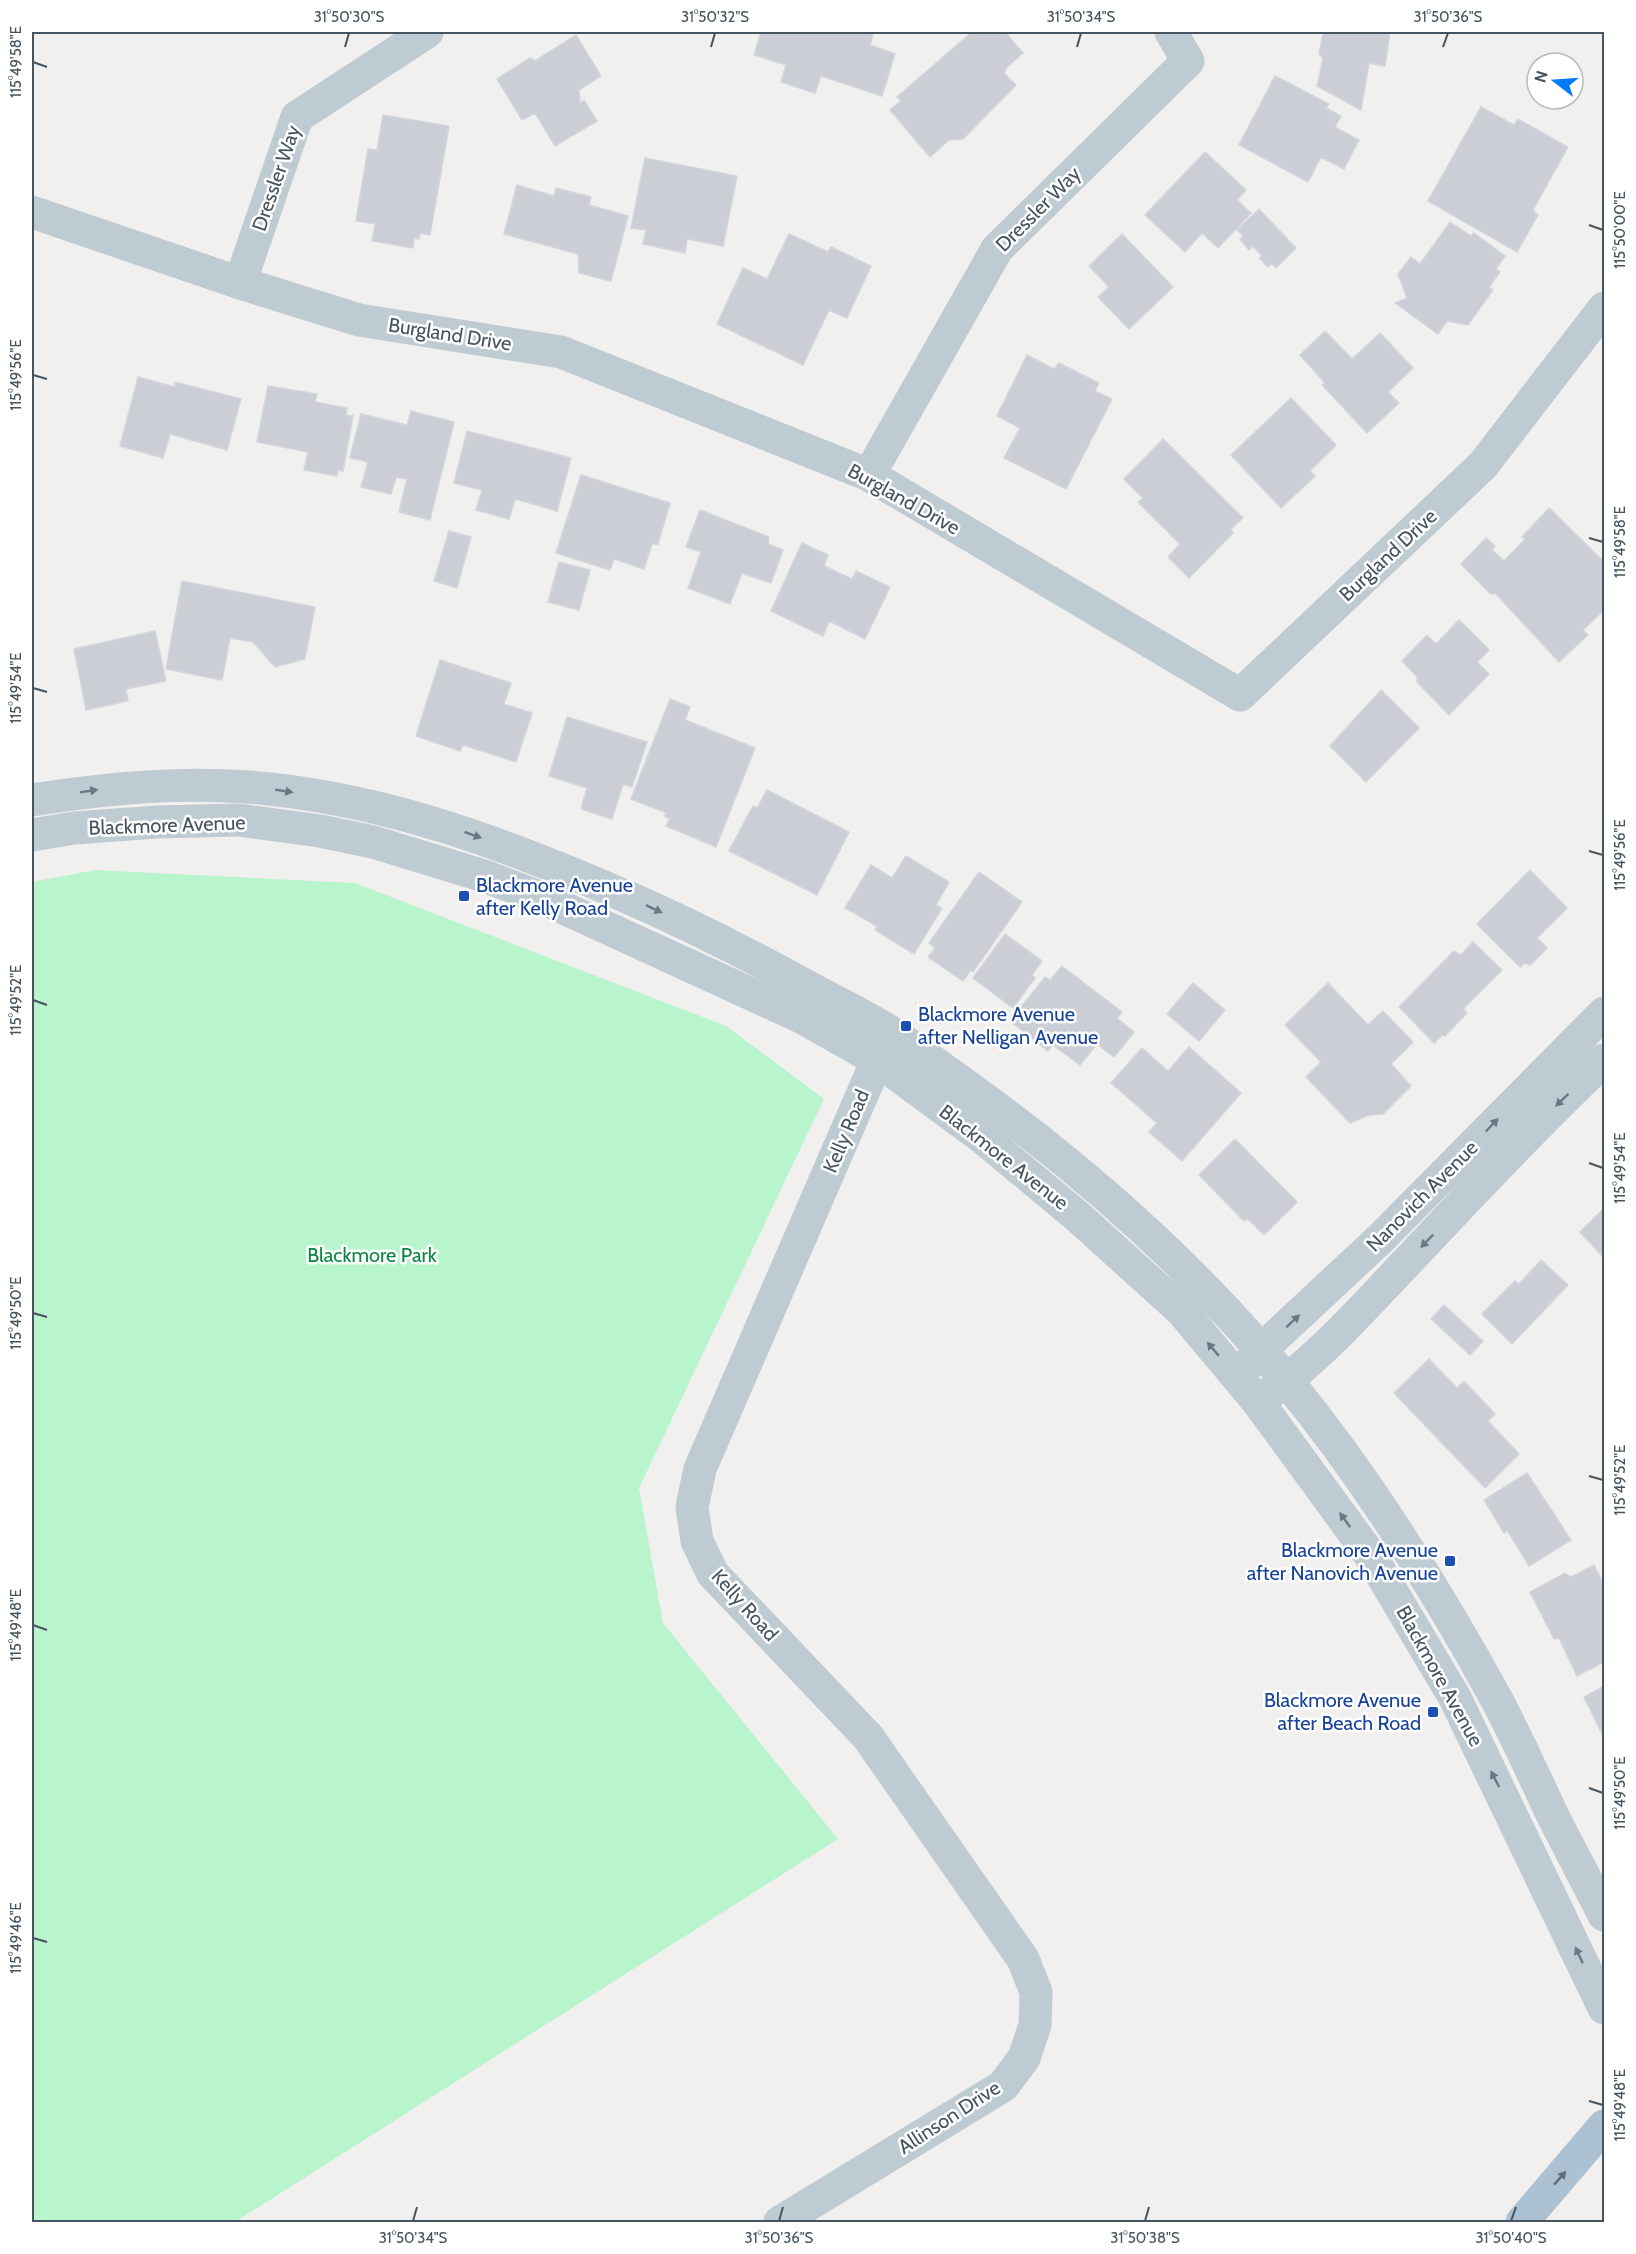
<svg xmlns="http://www.w3.org/2000/svg" width="1636" height="2254" font-family="Cabin,sans-serif">
<style>
.green{fill:#b8f5cd}
.building{fill:#cbced5;stroke:#d2d6dc;stroke-width:1.5}
.lines{fill:none;stroke-linecap:round;stroke-linejoin:round}
.minor{stroke:#becbd3;stroke-width:33}
.tertiary{stroke:#becbd3;stroke-width:33}
.primary{stroke:#acc1d2;stroke-width:33}
.oneway{fill:#697882}
.oneway2{fill:#5f6f7c}
.ticks{fill:none;stroke:#45545f;stroke-width:2}
.transit-dot{fill:#1a4fb4;stroke:#fff;stroke-width:2}
.labels{text-anchor:middle;stroke-width:5;stroke-linejoin:round;paint-order:stroke}
.street-label{font-size:20px;fill:#45545f;stroke:#fff}
.transit-label{font-size:20px;fill:#164399;stroke:#fff;text-anchor:start}
.park-label{font-size:20px;fill:#0b8542;stroke:#fff}
.neatline{fill:none;stroke:#45545f;stroke-width:2}
.ticks-label{font-size:15px;text-anchor:middle;fill:#45545f}
</style>
<rect width="100%" height="100%" fill="#f2efef"/>
<!-- green -->
<path class="green" d="M 95,870 L 355,883 L 726,1026 L 824,1099 L 639,1488 L 663,1623 L 838,1839 L 235,2222 L 32,2222 L 32,882 Z"/>
<!-- building -->
<path class="building" d="M 761,32 L 874,32 L 870,45 L 895,54 L 882,96 L 821,76 L 815,93 L 781,82 L 786,65 L 754,55 Z
M 972,32 L 1005,32 L 1023,53 L 1007,67 L 1004,73 L 1016,85 L 963,139 L 949,140 L 930,157 L 890,110 L 901,101 L 897,97 Z
M 1323,32 L 1390,32 L 1385,66 L 1369,63 L 1361,110 L 1317,86 L 1323,58 L 1319,54 Z
M 576,35 L 601,76 L 579,90 L 580,103 L 584,100 L 597,121 L 555,146 L 535,113 L 522,120 L 497,79 L 530,58 L 535,61 Z
M 1275,76 L 1329,104 L 1326,108 L 1341,116 L 1335,127 L 1359,140 L 1344,169 L 1321,157 L 1308,182 L 1239,145 Z
M 1481,107 L 1514,125 L 1518,119 L 1568,147 L 1533,210 L 1538,215 L 1517,252 L 1428,201 Z
M 383,115 L 449,126 L 430,235 L 420,233 L 419,239 L 414,238 L 413,248 L 372,241 L 375,224 L 356,221 L 368,149 L 377,150 Z
M 1205,152 L 1246,190 L 1237,200 L 1251,213 L 1218,248 L 1202,233 L 1185,252 L 1145,215 Z
M 645,158 L 737,176 L 723,246 L 687,239 L 685,253 L 643,244 L 646,230 L 631,228 Z
M 517,185 L 554,196 L 556,188 L 591,197 L 589,205 L 628,216 L 611,281 L 579,273 L 578,254 L 504,234 Z
M 1259,209 L 1296,248 L 1276,268 L 1272,263 L 1268,267 L 1259,258 L 1262,256 L 1253,246 L 1249,250 L 1240,239 L 1243,236 L 1237,230 Z
M 1450,222 L 1471,236 L 1474,233 L 1505,256 L 1496,269 L 1500,272 L 1489,287 L 1493,290 L 1468,325 L 1447,321 L 1438,334 L 1395,303 L 1407,298 L 1398,274 L 1411,257 L 1420,264 Z
M 789,234 L 828,252 L 831,247 L 871,266 L 847,318 L 829,310 L 803,365 L 717,324 L 743,268 L 767,279 Z
M 1122,234 L 1173,287 L 1129,329 L 1098,297 L 1109,287 L 1089,266 Z
M 1325,331 L 1352,359 L 1380,333 L 1413,368 L 1388,392 L 1399,403 L 1367,433 L 1322,385 L 1325,383 L 1300,355 Z
M 1027,355 L 1054,369 L 1059,363 L 1099,383 L 1095,391 L 1112,399 L 1066,489 L 1004,458 L 1020,428 L 997,416 Z
M 138,377 L 175,387 L 175,382 L 241,399 L 227,450 L 170,434 L 163,458 L 120,446 Z
M 268,386 L 317,394 L 315,402 L 347,408 L 346,415 L 353,416 L 343,471 L 338,470 L 337,476 L 304,470 L 308,452 L 257,442 Z
M 1291,398 L 1336,445 L 1310,471 L 1315,476 L 1281,508 L 1231,455 Z
M 411,411 L 454,422 L 430,520 L 399,512 L 407,479 L 396,477 L 391,494 L 361,487 L 368,462 L 350,458 L 361,414 L 407,425 Z
M 467,431 L 571,458 L 557,511 L 515,499 L 509,519 L 476,510 L 482,490 L 454,483 Z
M 1163,439 L 1243,518 L 1231,529 L 1233,533 L 1189,578 L 1168,557 L 1180,544 L 1138,502 L 1143,498 L 1124,479 Z
M 581,475 L 670,503 L 658,544 L 652,544 L 644,569 L 614,559 L 610,570 L 556,553 Z
M 1549,508 L 1601,559 L 1604,555 L 1604,610 L 1583,630 L 1588,635 L 1559,662 L 1496,594 L 1491,594 L 1461,564 L 1486,538 L 1495,546 L 1492,550 L 1504,561 L 1525,539 L 1522,537 Z
M 700,510 L 769,537 L 768,544 L 783,550 L 771,583 L 742,573 L 730,604 L 688,588 L 701,552 L 686,547 Z
M 449,531 L 471,537 L 457,588 L 434,581 Z
M 802,543 L 828,555 L 824,566 L 852,579 L 856,571 L 890,587 L 865,639 L 829,621 L 823,636 L 771,611 Z
M 559,562 L 590,570 L 579,610 L 548,602 Z
M 182,581 L 315,607 L 305,659 L 275,667 L 253,642 L 230,638 L 222,680 L 166,669 Z
M 1459,620 L 1489,650 L 1477,662 L 1489,674 L 1449,715 L 1416,681 L 1418,678 L 1402,661 L 1427,635 L 1436,644 Z
M 155,631 L 166,681 L 126,689 L 128,701 L 86,710 L 74,649 Z
M 440,660 L 511,683 L 504,704 L 532,713 L 516,762 L 463,745 L 460,751 L 416,736 Z
M 1381,690 L 1419,728 L 1366,782 L 1330,746 Z
M 670,699 L 690,707 L 685,720 L 755,748 L 716,847 L 666,826 L 670,819 L 664,816 L 667,813 L 631,799 Z
M 567,717 L 647,742 L 632,787 L 623,784 L 612,819 L 581,809 L 587,788 L 549,776 Z
M 767,790 L 849,832 L 817,895 L 729,851 L 753,806 L 757,808 Z
M 906,856 L 949,882 L 936,905 L 942,908 L 914,954 L 875,930 L 877,926 L 845,908 L 871,865 L 892,878 Z
M 1530,870 L 1567,908 L 1537,938 L 1547,948 L 1530,965 L 1525,963 L 1520,967 L 1477,924 Z
M 979,872 L 1022,902 L 973,972 L 971,970 L 963,981 L 928,957 L 935,948 L 929,943 Z
M 1005,934 L 1042,961 L 1032,975 L 1035,978 L 1013,1008 L 973,978 Z
M 1473,942 L 1502,970 L 1463,1009 L 1467,1013 L 1445,1036 L 1442,1035 L 1434,1043 L 1399,1007 L 1454,951 L 1461,955 Z
M 1062,966 L 1122,1012 L 1117,1018 L 1134,1032 L 1114,1057 L 1097,1044 L 1080,1065 L 1053,1045 L 1048,1051 L 1010,1021 L 1045,977 L 1050,980 Z
M 1193,983 L 1225,1010 L 1199,1041 L 1167,1014 Z
M 1328,983 L 1368,1025 L 1383,1011 L 1413,1042 L 1391,1064 L 1411,1086 L 1383,1114 L 1369,1115 L 1350,1123 L 1306,1077 L 1321,1062 L 1285,1025 Z
M 1189,1047 L 1241,1093 L 1182,1161 L 1149,1132 L 1157,1123 L 1111,1083 L 1142,1048 L 1168,1071 Z
M 1235,1139 L 1297,1202 L 1264,1235 L 1247,1218 L 1244,1221 L 1199,1175 Z
M 1604,1208 L 1604,1258 L 1580,1232 Z
M 1541,1260 L 1568,1285 L 1512,1344 L 1482,1314 L 1515,1281 L 1519,1284 Z
M 1444,1305 L 1483,1341 L 1470,1355 L 1431,1319 Z
M 1429,1359 L 1457,1388 L 1464,1381 L 1495,1414 L 1488,1421 L 1519,1454 L 1485,1488 L 1394,1393 Z
M 1527,1473 L 1571,1540 L 1529,1566 L 1507,1530 L 1504,1533 L 1484,1500 Z
M 1594,1565 L 1604,1585 L 1604,1662 L 1577,1676 L 1559,1638 L 1554,1639 L 1530,1592 L 1565,1573 L 1571,1577 Z
M 1604,1686 L 1604,1738 L 1584,1697 Z"/>
<g class="lines">
<!-- minor -->
<path class="minor" d="M 32,212 L 240,283 L 359,320 L 561,352 L 869,475 L 1240,695 L 1483,465 L 1604,308
M 240,283 L 297,117 L 427,32
M 869,475 L 997,249 L 1188,61 L 1171,32
M 780,2222 L 1003,2086 L 1024,2058 L 1035,2025 L 1036,1992 L 1023,1959 L 868,1737 L 713,1574 L 697,1541 L 692,1507 L 700,1469 L 888,1035"/>
<!-- tertiary -->
<path class="tertiary" d="M 32,800 C 110,788 189,780 269,789 C 394,802 510,846 625,896 C 691,925 756,958 819,993 C 844,1006 869,1018 892,1033 C 915,1048 937,1065 960,1081 C 1080,1167 1194,1266 1287,1381 C 1368,1480 1437,1590 1498,1702 C 1517,1738 1534,1776 1552,1814 C 1569,1848 1587,1881 1604,1915
M 32,835 L 74,828 L 157,822 L 238,820 L 320,831 L 373,842 L 484,876 L 542,898 L 801,1017 L 877,1060 L 983,1138 L 1077,1216 L 1181,1310 L 1258,1402 L 1370,1555 L 1455,1698 L 1604,2008
M 1246,1367 L 1260,1351 L 1380,1239 L 1604,1013
M 1270,1393 C 1321,1356 1363,1308 1406,1263 C 1471,1194 1536,1125 1604,1060"/>
<!-- primary -->
<path class="primary" d="M 1522,2222 L 1604,2126"/>
</g>
<!-- one-way arrows -->
<defs><path id="oneway-solid" d="M-6-.8H1V-3.2L6.5 0L1 3.2V.8H-6Z" transform="scale(1.5)"/></defs>
<g class="oneway">
<use href="#oneway-solid" transform="translate(89 791) rotate(-9)"/>
<use href="#oneway-solid" transform="translate(284 791) rotate(9)"/>
<use href="#oneway-solid" transform="translate(473 835) rotate(20)"/>
<use href="#oneway-solid" transform="translate(654 909) rotate(25)"/>
<use href="#oneway-solid" transform="translate(1562 1100) rotate(136)"/>
<use href="#oneway-solid" transform="translate(1492 1125) rotate(-46)"/>
<use href="#oneway-solid" transform="translate(1427 1241) rotate(134)"/>
<use href="#oneway-solid" transform="translate(1293 1321) rotate(-43)"/>
<use href="#oneway-solid" transform="translate(1213 1349) rotate(-130)"/>
<use href="#oneway-solid" transform="translate(1345 1520) rotate(-126)"/>
<use href="#oneway-solid" transform="translate(1495 1779) rotate(-117)"/>
<use href="#oneway-solid" transform="translate(1579 1955) rotate(-115)"/>
</g>
<use class="oneway2" href="#oneway-solid" transform="translate(1560 2178) rotate(-49)"/>
<!-- ticks -->
<path class="ticks" d="M 345,47 L 349,33M 711,47 L 715,33M 1077,47 L 1081,33M 1443,47 L 1448,33M 33,62 L 47,67M 1589,225 L 1603,230M 33,375 L 47,379M 1589,538 L 1603,542M 33,688 L 47,692M 1589,851 L 1603,855M 33,1000 L 47,1005M 1589,1163 L 1603,1168M 33,1313 L 47,1317M 1589,1476 L 1603,1480M 33,1625 L 47,1630M 1589,1788 L 1603,1793M 33,1938 L 47,1942M 1589,2101 L 1603,2105M 413,2221 L 417,2207M 779,2221 L 783,2207M 1145,2221 L 1149,2207M 1511,2221 L 1516,2207"/>
<!-- markers -->
<g class="transit-dot">
<rect x="458" y="890" width="12" height="12" rx="3"/>
<rect x="900" y="1020" width="12" height="12" rx="3"/>
<rect x="1444" y="1555" width="12" height="12" rx="3"/>
<rect x="1427" y="1706" width="12" height="12" rx="3"/>
</g>
<g class="labels">
<!-- street labels -->
<g class="street-label">
<text transform="translate(276 178) rotate(-71)" y="7">Dressler Way</text>
<text transform="translate(1038 209) rotate(-45)" y="7">Dressler Way</text>
<text transform="translate(450 334) rotate(9)" y="7">Burgland Drive</text>
<text transform="translate(904 499) rotate(29)" y="7">Burgland Drive</text>
<text transform="translate(1388 555) rotate(-43)" y="7">Burgland Drive</text>
<text transform="translate(167 825) rotate(-2)" y="7">Blackmore Avenue</text>
<text transform="translate(846 1131) rotate(-67)" y="7">Kelly Road</text>
<text transform="translate(1004 1157) rotate(38)" y="7">Blackmore Avenue</text>
<text transform="translate(1422 1196) rotate(-45)" y="7">Nanovich Avenue</text>
<text transform="translate(745 1605) rotate(48)" y="7">Kelly Road</text>
<text transform="translate(1440 1676) rotate(61)" y="7">Blackmore Avenue</text>
<text transform="translate(949 2117) rotate(-33)" y="7">Allinson Drive</text>
</g>
<!-- transit labels -->
<g class="transit-label">
<text x="476" y="892">Blackmore Avenue<tspan x="476" dy="23">after Kelly Road</tspan></text>
<text x="918" y="1021">Blackmore Avenue<tspan x="918" dy="23">after Nelligan Avenue</tspan></text>
<text x="1438" y="1557" text-anchor="end">Blackmore Avenue<tspan x="1438" dy="23">after Nanovich Avenue</tspan></text>
<text x="1421" y="1707" text-anchor="end">Blackmore Avenue<tspan x="1421" dy="23">after Beach Road</tspan></text>
</g>
<!-- park labels -->
<g class="park-label">
<text x="372" y="1262">Blackmore Park</text>
</g>
</g>
<!-- border -->
<rect width="1636" height="2254" fill="none" stroke="#ffffff" stroke-width="66"/>
<!-- north arrow -->
<g transform="translate(1555 81) rotate(287)"><circle r="28" fill="#ffffff" stroke="#b5bbbf" stroke-width="1.5"/>
<path d="M0-4.5L10 22L0 15L-10 22Z" fill="#037af8"/>
<text y="-9" font-size="16" font-weight="bold" text-anchor="middle" fill="#45545f">N</text>
</g>
<rect x="33" y="33" width="1570" height="2188" class="neatline"/>
<g class="ticks-label">
<text x="349" y="22">31°50'30"S</text>
<text x="715" y="22">31°50'32"S</text>
<text x="1081" y="22">31°50'34"S</text>
<text x="1448" y="22">31°50'36"S</text>
<text transform="translate(16 62) rotate(-90)" y="5">115°49'58"E</text>
<text transform="translate(1620 230) rotate(-90)" y="5">115°50'00"E</text>
<text transform="translate(16 375) rotate(-90)" y="5">115°49'56"E</text>
<text transform="translate(1620 542) rotate(-90)" y="5">115°49'58"E</text>
<text transform="translate(16 688) rotate(-90)" y="5">115°49'54"E</text>
<text transform="translate(1620 855) rotate(-90)" y="5">115°49'56"E</text>
<text transform="translate(16 1000) rotate(-90)" y="5">115°49'52"E</text>
<text transform="translate(1620 1168) rotate(-90)" y="5">115°49'54"E</text>
<text transform="translate(16 1313) rotate(-90)" y="5">115°49'50"E</text>
<text transform="translate(1620 1480) rotate(-90)" y="5">115°49'52"E</text>
<text transform="translate(16 1625) rotate(-90)" y="5">115°49'48"E</text>
<text transform="translate(1620 1793) rotate(-90)" y="5">115°49'50"E</text>
<text transform="translate(16 1938) rotate(-90)" y="5">115°49'46"E</text>
<text transform="translate(1620 2105) rotate(-90)" y="5">115°49'48"E</text>
<text x="413" y="2243">31°50'34"S</text>
<text x="779" y="2243">31°50'36"S</text>
<text x="1145" y="2243">31°50'38"S</text>
<text x="1511" y="2243">31°50'40"S</text>
</g>
</svg>
